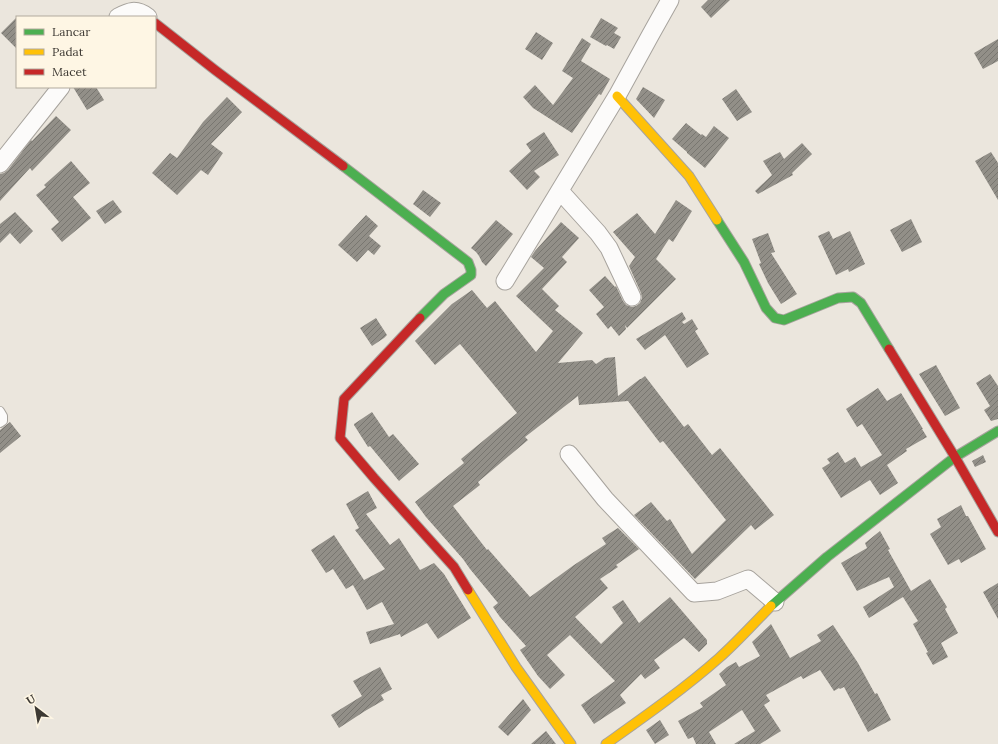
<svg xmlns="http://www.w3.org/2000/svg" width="998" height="744" font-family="Lora,serif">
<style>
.building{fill:url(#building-hatch)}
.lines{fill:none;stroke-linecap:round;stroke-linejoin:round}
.lane-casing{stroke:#a7a39d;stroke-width:10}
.street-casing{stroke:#a7a39d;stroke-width:19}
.fast-casing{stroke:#a7a39d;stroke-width:11}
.slow-casing{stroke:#a7a39d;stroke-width:11}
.jam-casing{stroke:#a7a39d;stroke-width:11}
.lane{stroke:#fcfbfa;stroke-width:8}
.street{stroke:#fcfbfa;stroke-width:17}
.fast{stroke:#4caf50;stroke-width:9}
.slow{stroke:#ffc107;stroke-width:9}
.jam{stroke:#c62828;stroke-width:9}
</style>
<defs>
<pattern id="building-hatch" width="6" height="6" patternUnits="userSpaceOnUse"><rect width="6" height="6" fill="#928f88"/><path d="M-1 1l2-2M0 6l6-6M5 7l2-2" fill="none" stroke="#787670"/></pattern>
</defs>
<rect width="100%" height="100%" fill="#ebe6dd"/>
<!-- building -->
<path class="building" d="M 708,0 L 730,0 L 711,18 L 701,7 Z
M 17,17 L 17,49 L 1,33 Z
M 601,18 L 618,28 L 614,33 L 621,37 L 614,49 L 607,45 L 606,46 L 590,37 Z
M 536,32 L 553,43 L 542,60 L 525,49 Z
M 582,38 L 591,44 L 581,61 L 610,79 L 601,95 L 599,94 L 572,133 L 533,108 L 523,97 L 535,85 L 553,105 L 573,78 L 562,71 Z
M 998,39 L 998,61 L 983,69 L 974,53 Z
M 73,87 L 96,87 L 104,100 L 87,110 Z
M 643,87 L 665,100 L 654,118 L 636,99 Z
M 736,89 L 752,112 L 737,121 L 722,99 Z
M 227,97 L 242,112 L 211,144 L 223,153 L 208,175 L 201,170 L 177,195 L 152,173 L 170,153 L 177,158 L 203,122 Z
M 56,116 L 71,130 L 32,171 L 30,168 L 0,201 L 0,174 L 4,173 L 8,170 L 31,140 L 32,141 Z
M 686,123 L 701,135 L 702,134 L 706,137 L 714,126 L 729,138 L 705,168 L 687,153 L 687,152 L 672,139 Z
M 544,132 L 559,155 L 534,171 L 540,177 L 527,190 L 509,171 L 531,151 L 526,144 Z
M 802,143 L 812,154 L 792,173 L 793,175 L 758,194 L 755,191 L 772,175 L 763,161 L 780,152 L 784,159 Z
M 991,152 L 998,163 L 998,200 L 975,161 Z
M 71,161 L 90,183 L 73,197 L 91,218 L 62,242 L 51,229 L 59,222 L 36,195 L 46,187 L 44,185 Z
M 423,190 L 441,203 L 430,217 L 413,204 Z
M 113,200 L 122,212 L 105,224 L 96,211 Z
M 676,200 L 692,211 L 673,242 L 669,239 L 656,259 L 676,279 L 627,328 L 625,325 L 626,329 L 619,336 L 611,326 L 608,329 L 596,314 L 604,307 L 589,290 L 605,276 L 615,287 L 616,286 L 623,301 L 626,305 L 632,307 L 636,306 L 640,303 L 642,298 L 641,293 L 629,266 L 635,257 L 613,232 L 637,213 L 655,234 Z
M 15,212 L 33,231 L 20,244 L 10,233 L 0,243 L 0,224 Z
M 366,215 L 378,226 L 369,236 L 381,246 L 374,255 L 368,250 L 357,262 L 338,245 Z
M 911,219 L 922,242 L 902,252 L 890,230 Z
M 496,220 L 513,234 L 486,266 L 482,262 L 479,256 L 476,252 L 471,248 Z
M 561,222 L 579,238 L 562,257 L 567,262 L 542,289 L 559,306 L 555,310 L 583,333 L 558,363 L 592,360 L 596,364 L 605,358 L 615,357 L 618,396 L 640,379 L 641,379 L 645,376 L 684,427 L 688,424 L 712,455 L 720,448 L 774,515 L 755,530 L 751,525 L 695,579 L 634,515 L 651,502 L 667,521 L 670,519 L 692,554 L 726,520 L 663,441 L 660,443 L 628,401 L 579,405 L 578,396 L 525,437 L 528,440 L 478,482 L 480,485 L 453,506 L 487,550 L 488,549 L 530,597 L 574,565 L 606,544 L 602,538 L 618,528 L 639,549 L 616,565 L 618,567 L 600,579 L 608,588 L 575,617 L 601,644 L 623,623 L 612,607 L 623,600 L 639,623 L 670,597 L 707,640 L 707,644 L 699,652 L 684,638 L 654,660 L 660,668 L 645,679 L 641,674 L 620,695 L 626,703 L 594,724 L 581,705 L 615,681 L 570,635 L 547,655 L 565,675 L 550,689 L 538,676 L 520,650 L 526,646 L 500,617 L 493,607 L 498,603 L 470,569 L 463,559 L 426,517 L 415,502 L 464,463 L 461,459 L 517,413 L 460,344 L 435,365 L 415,341 L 452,304 L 472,290 L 487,308 L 495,301 L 536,352 L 553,331 L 516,296 L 544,268 L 531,257 L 535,251 Z
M 829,231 L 833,239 L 850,231 L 865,264 L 849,272 L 848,269 L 836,275 L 818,236 Z
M 768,233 L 775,252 L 771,253 L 797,294 L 781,304 L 768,283 L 759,264 L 761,263 L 752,239 Z
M 682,312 L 686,319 L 682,322 L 684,324 L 692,319 L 698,329 L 695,331 L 709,354 L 687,368 L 665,335 L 645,350 L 636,339 Z
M 376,318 L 387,335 L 384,338 L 372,346 L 360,328 Z
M 936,365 L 960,408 L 945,416 L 919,374 Z
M 990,374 L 998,386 L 998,419 L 991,421 L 984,410 L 990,406 L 976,383 Z
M 878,388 L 887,401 L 901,393 L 923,429 L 922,429 L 927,437 L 906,449 L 907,451 L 887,465 L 898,483 L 880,495 L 870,480 L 841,498 L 822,468 L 830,463 L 827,459 L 838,452 L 845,463 L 855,457 L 861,467 L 882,455 L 862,424 L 857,427 L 846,409 Z
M 372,412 L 389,437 L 393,434 L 419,464 L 399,481 L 370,446 L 368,447 L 354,425 L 354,424 Z
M 10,422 L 21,436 L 0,453 L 0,430 Z
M 983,455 L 986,462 L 975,467 L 972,461 Z
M 368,491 L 377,508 L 366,514 L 390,545 L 399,538 L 420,570 L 434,563 L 444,574 L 471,618 L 438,639 L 427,623 L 401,637 L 400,634 L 370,644 L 366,632 L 394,624 L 382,602 L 367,610 L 353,585 L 346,589 L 333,569 L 326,573 L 311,550 L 334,535 L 364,580 L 385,569 L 355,530 L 359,528 L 346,504 Z
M 961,505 L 966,516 L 968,516 L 986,549 L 961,563 L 959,559 L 948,565 L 930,534 L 941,527 L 937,519 Z
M 880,531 L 890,549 L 888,550 L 911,591 L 930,579 L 947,607 L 945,609 L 958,633 L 941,643 L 948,657 L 933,665 L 926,653 L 928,652 L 913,624 L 918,621 L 903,597 L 869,618 L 863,607 L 894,587 L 889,577 L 857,591 L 841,563 L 867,548 L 865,543 Z
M 998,583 L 998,619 L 983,592 Z
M 771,624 L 790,658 L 821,641 L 817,635 L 833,625 L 858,663 L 875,694 L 877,693 L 891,720 L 868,732 L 844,687 L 840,689 L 839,688 L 834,691 L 820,670 L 803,679 L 801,676 L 766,695 L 770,701 L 764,705 L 781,731 L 760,744 L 734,744 L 755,731 L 742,710 L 709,732 L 716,744 L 696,744 L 693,737 L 688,739 L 678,721 L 703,707 L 700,703 L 726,685 L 719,674 L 727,667 L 736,662 L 739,667 L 760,656 L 752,642 Z
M 380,667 L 392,689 L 381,695 L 384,700 L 365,711 L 339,728 L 331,715 L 362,696 L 353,681 Z
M 523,699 L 531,710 L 508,736 L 498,727 Z
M 660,720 L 669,735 L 655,744 L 646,730 Z
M 546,731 L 556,744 L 531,744 Z"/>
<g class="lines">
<defs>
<path id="lane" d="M 0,411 L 3,416 L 3,421 L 0,423"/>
<path id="street" d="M 118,17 C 129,11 136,8 148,17
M 0,164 L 61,87
M 560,191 L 598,233 L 609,248 L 632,297
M 505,281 L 617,96 L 651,34 L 670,0
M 569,454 L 605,499 L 694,593 L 717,591 L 748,579 L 775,602"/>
<path id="fast" d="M 343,166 L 468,262 L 471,270 L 471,275 L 444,294 L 420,318
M 717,220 L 744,262 L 766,308 L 775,318 L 784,320 L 838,298 L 853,297 L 861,303 L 889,349
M 771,606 L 827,557 L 955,457 L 998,431"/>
<path id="slow" d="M 617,96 L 689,176 L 717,220
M 468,590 L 516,667 L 571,744
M 606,744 C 644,717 684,689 719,658 C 737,642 754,623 771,606"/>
<path id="jam" d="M 155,23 L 215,70 L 343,166
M 420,318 L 344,399 L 340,438 L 374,478 L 454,567 L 468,590
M 889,349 L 955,457 L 998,532"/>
</defs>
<!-- lane casing -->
<use href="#lane" class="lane-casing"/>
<!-- street casing -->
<use href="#street" class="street-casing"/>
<!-- fast casing -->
<use href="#fast" class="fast-casing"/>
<!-- slow casing -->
<use href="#slow" class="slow-casing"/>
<!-- jam casing -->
<use href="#jam" class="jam-casing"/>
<!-- lane -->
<use href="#lane" class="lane"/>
<!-- street -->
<use href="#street" class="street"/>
<!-- fast -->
<use href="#fast" class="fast"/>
<!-- slow -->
<use href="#slow" class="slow"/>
<!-- jam -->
<use href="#jam" class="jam"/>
</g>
<!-- legend -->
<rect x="16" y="16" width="140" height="72" fill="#fef6e4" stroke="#b1aa9d"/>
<rect x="24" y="29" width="20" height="6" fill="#4caf50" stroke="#b1aa9d"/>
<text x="52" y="36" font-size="12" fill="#3d3933">Lancar</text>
<rect x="24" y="49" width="20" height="6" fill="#ffc107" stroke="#b1aa9d"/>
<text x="52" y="56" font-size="12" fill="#3d3933">Padat</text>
<rect x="24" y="69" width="20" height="6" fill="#c62828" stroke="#b1aa9d"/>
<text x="52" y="76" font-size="12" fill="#3d3933">Macet</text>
<!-- north arrow -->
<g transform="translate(36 708) rotate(329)" stroke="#fef6e4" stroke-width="3" paint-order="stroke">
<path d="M0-3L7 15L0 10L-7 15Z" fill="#3d3933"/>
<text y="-6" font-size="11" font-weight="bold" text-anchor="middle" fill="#3d3933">U</text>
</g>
</svg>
